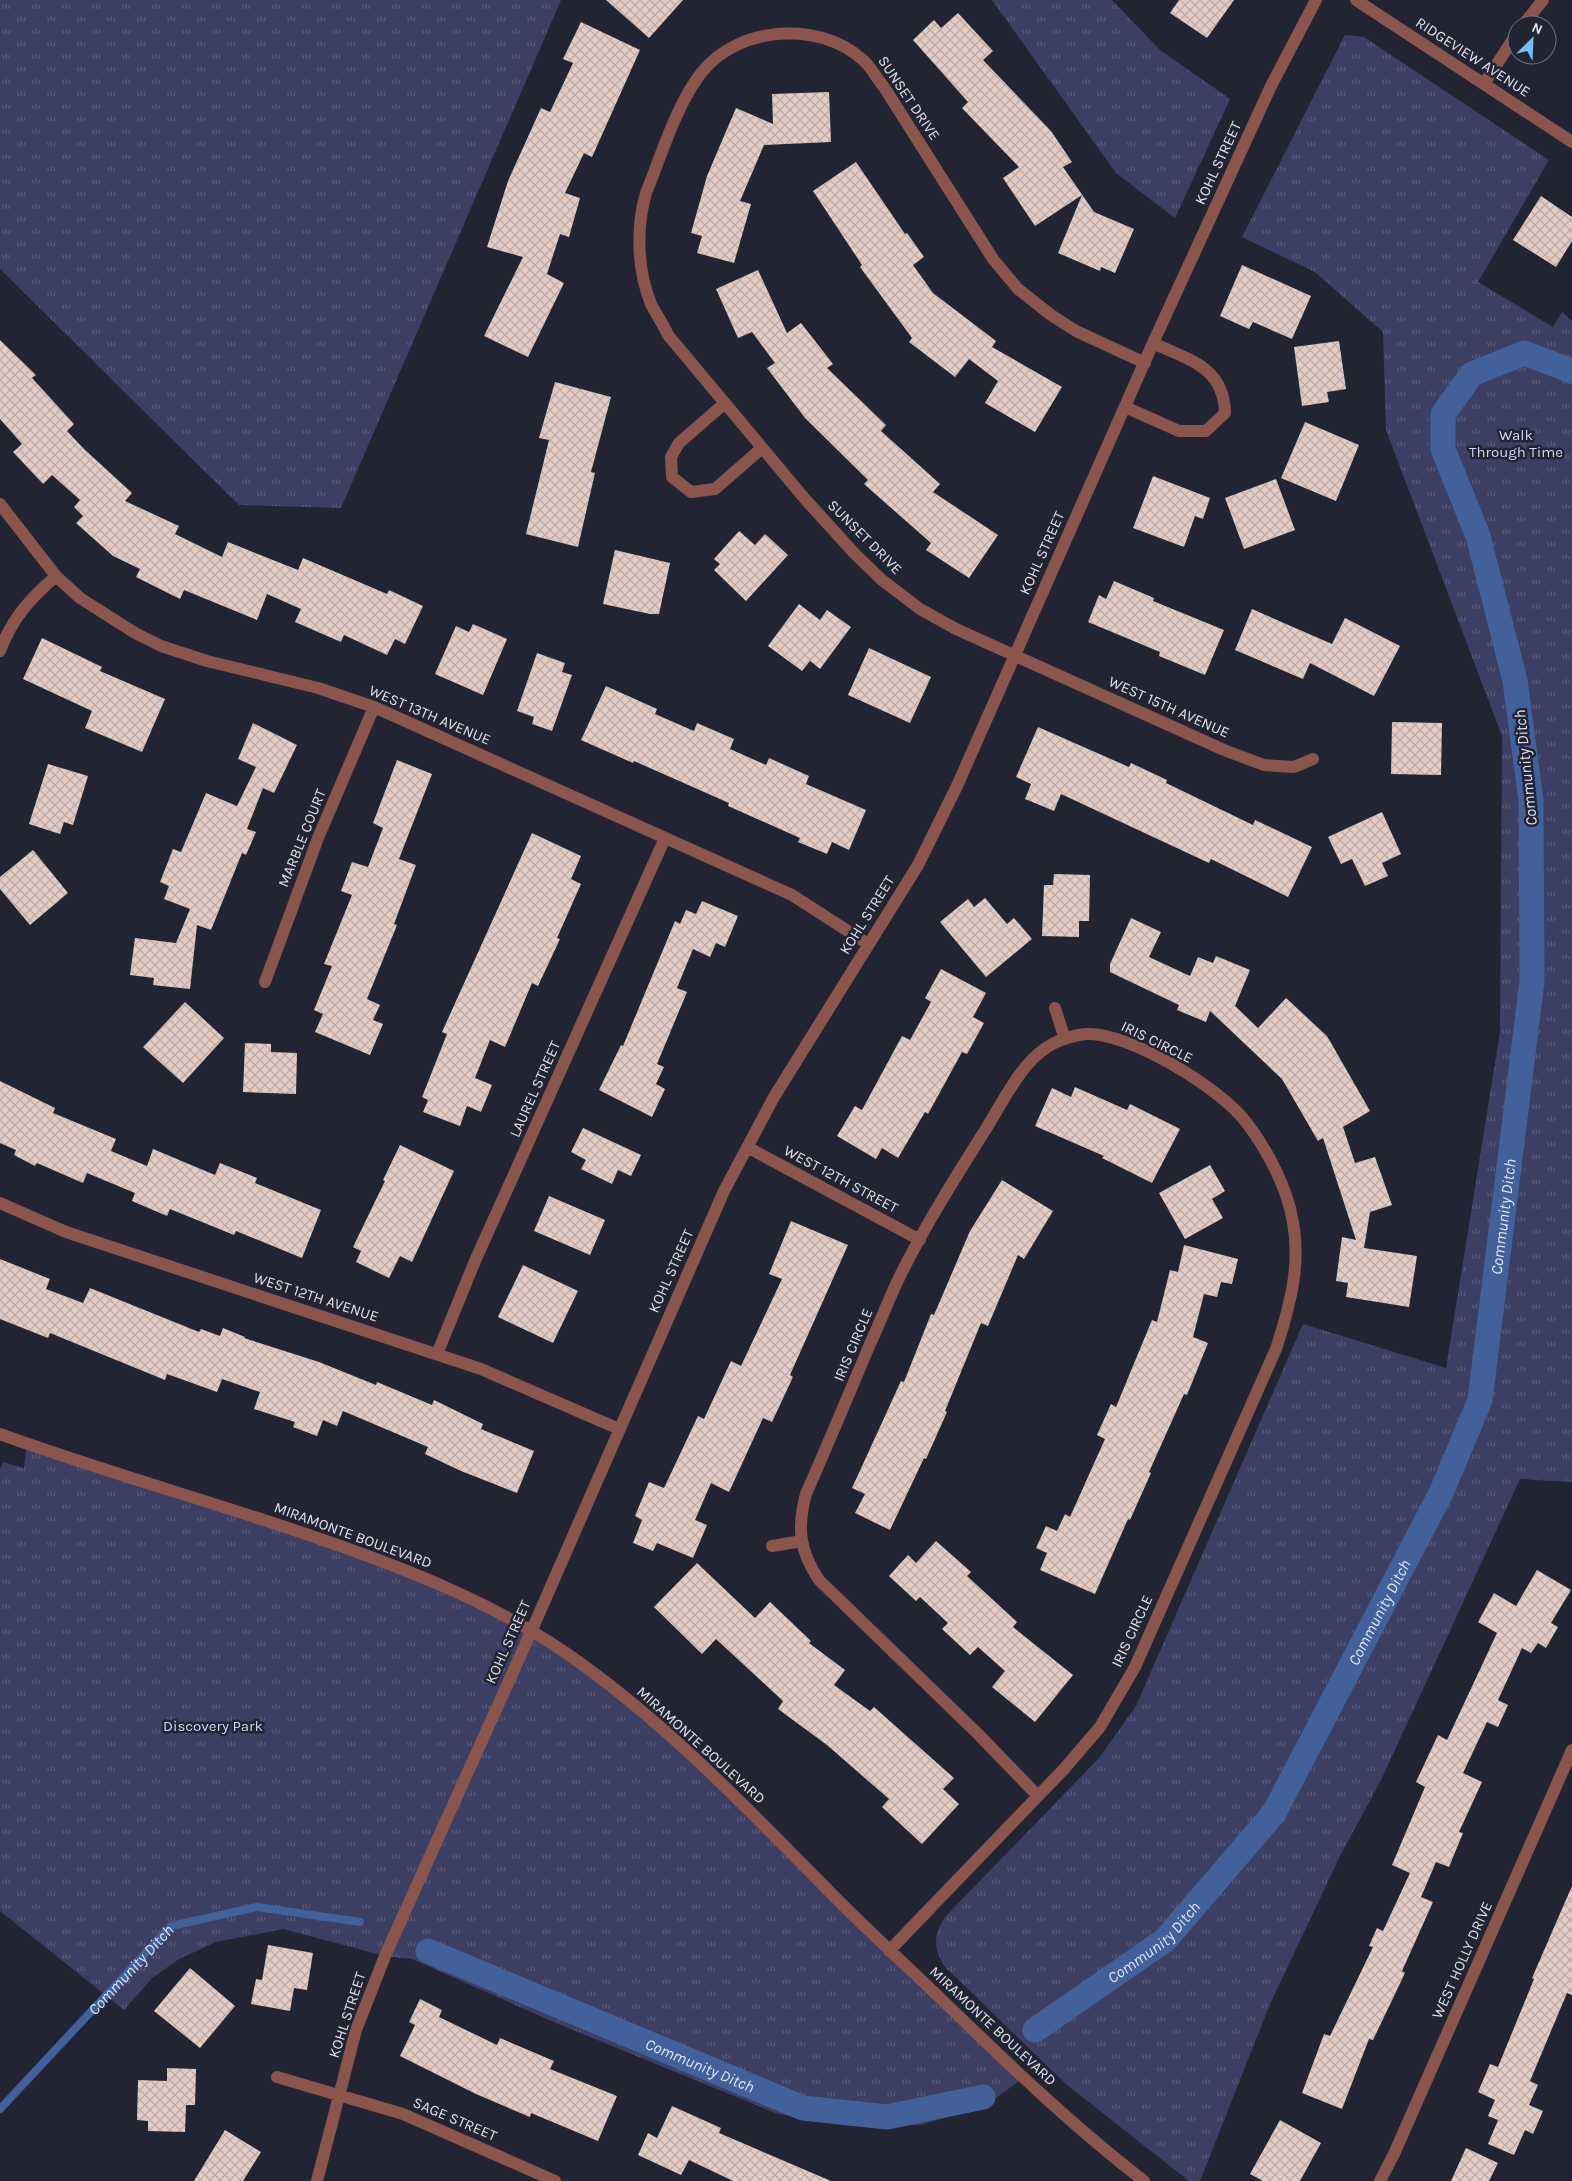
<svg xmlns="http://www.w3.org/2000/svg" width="1572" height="2181" font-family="Karla,sans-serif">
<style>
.park{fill:url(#park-tufts)}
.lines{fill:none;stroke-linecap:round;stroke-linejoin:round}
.stream{stroke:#42609a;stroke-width:8}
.canal{stroke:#42609a;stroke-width:25}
.building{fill:url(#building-cross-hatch)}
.minor{stroke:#89554c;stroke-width:12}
.labels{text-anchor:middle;stroke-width:5;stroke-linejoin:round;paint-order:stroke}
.street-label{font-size:15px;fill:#e0e1ec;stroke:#232433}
.park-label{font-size:15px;fill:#d3d6fc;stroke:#232433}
.water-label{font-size:16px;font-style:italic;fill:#dbe5f6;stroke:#232433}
</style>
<defs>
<pattern id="park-tufts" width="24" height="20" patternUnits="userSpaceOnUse" patternTransform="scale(1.25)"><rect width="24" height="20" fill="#3d3e64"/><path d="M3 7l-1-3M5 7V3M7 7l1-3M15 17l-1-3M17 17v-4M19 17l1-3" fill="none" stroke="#595a7a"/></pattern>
<pattern id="building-cross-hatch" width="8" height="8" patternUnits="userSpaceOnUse" patternTransform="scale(1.25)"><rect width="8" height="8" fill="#e4ccc6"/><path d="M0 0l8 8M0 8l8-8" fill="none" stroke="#bcaaa6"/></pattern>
</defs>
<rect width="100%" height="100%" fill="#232433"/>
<!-- park -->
<path class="park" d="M 0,0 L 561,0 L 341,508 L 239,505 L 0,269 Z
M 992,0 L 1112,0 L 1160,50 L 1230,99 L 1175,218 L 1116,173 Z
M 1345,35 L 1364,37 L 1549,160 L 1478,282 L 1553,327 L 1562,312 L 1572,321 L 1572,1482 L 1520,1479 L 1381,1780 L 1340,1856 L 1270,2004 L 1200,2181 L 1189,2181 L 1067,2085 L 945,1967 C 933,1948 933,1935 945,1917 L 1099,1758 L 1136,1706 L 1303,1324 L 1446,1368 L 1500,1032 L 1502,736 L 1386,430 L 1383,332 L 1315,272 L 1242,237 Z
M 27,1444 L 288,1527 L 498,1613 L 643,1711 L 1023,2078 L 988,2104 L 921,2125 L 850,2126 L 778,2114 L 556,2023 L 412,1959 L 385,1956 L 283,1929 L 216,1942 L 179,1959 L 152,1978 L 124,2010 L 0,1911 L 0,1469 L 3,1462 L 24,1468 Z"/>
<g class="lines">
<!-- stream -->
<path class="stream" id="s1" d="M 0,2109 L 171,1926 L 257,1907 L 360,1922"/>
<!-- canal -->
<g class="canal">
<path id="s2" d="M 428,1951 L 803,2108 L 887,2117 L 983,2097"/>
<path id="s3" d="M 1035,2030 L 1165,1940 L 1274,1813 L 1441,1493 L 1480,1400 L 1532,981 L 1531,800 L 1515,681 L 1478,536 L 1443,449 L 1443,414 L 1472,374 L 1524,353 L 1572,371"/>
</g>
</g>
<!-- building -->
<path class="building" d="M 606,0 L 683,0 L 649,38 Z
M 1179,0 L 1234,0 L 1207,38 L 1170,13 Z
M 958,13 L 993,51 L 983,60 L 1051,131 L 1072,162 L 1063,167 L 1094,212 L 1134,229 L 1115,273 L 1101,267 L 1100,271 L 1058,253 L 1082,195 L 1035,226 L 1003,178 L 1019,167 L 962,108 L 968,102 L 913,40 L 934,20 L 941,28 Z
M 581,22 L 640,50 L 592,157 L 584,153 L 565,193 L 580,198 L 569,237 L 560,234 L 547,274 L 564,283 L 528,357 L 484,336 L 523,257 L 487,247 L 508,181 L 541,108 L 550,112 L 573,63 L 563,59 Z
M 829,92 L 831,142 L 764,145 L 740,201 L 751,204 L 734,263 L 697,253 L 702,236 L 691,233 L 707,176 L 736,108 L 773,124 L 772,94 Z
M 856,162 L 905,234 L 907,233 L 924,257 L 913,265 L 933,293 L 996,341 L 992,347 L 1062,387 L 1035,432 L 985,403 L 998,381 L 969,359 L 955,377 L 909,342 L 912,338 L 860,267 L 862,265 L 813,191 Z
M 1541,196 L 1572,217 L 1572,241 L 1556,267 L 1513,240 Z
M 1242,265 L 1311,296 L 1292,339 L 1253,322 L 1249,329 L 1220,316 Z
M 758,270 L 787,333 L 801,323 L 833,364 L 827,368 L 886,425 L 881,431 L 940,484 L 933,492 L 998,535 L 969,578 L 926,550 L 931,543 L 864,484 L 868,480 L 805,418 L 767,368 L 775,363 L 752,332 L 738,338 L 716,289 Z
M 0,340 L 36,375 L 32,378 L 74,424 L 67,431 L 84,449 L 132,493 L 125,501 L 179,526 L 175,534 L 222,557 L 228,542 L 298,570 L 303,558 L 387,594 L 389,590 L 423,606 L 405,644 L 395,639 L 387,655 L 344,635 L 341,642 L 295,622 L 301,609 L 267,594 L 257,620 L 184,590 L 180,599 L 136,577 L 140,569 L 113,556 L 76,523 L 83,516 L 74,507 L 80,500 L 52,475 L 43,484 L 13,452 L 22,444 L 0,419 Z
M 1339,341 L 1346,389 L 1327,392 L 1329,402 L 1302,406 L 1294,347 Z
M 555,382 L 611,397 L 591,472 L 595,473 L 578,547 L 526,534 L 549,440 L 539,438 Z
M 1305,422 L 1359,445 L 1336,501 L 1281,478 Z
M 1153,476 L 1210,498 L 1203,519 L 1195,516 L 1184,547 L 1133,528 Z
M 1276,479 L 1295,530 L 1244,549 L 1225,498 Z
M 739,531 L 755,545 L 765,534 L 788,555 L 746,601 L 714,570 L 720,564 L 714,559 Z
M 615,550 L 670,563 L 659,614 L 650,614 L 603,604 Z
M 1114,581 L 1154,598 L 1153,601 L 1224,630 L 1205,675 L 1159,656 L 1160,652 L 1088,622 L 1099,595 L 1106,599 Z
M 799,604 L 820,620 L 827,610 L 851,627 L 820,669 L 810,661 L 802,671 L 768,646 Z
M 1252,609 L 1332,644 L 1345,618 L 1400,646 L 1374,696 L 1310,663 L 1303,679 L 1235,650 Z
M 473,624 L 507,639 L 483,695 L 435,674 L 456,626 L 469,632 Z
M 42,638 L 102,667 L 100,671 L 165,699 L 142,752 L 85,728 L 92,711 L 23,679 Z
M 869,648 L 931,677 L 910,723 L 848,695 Z
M 537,653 L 565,663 L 562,672 L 572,675 L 552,731 L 532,724 L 534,717 L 517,711 Z
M 606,686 L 657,709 L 655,714 L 694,731 L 697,723 L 734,739 L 730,749 L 766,765 L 769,758 L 809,776 L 806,784 L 866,810 L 849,850 L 832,842 L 827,854 L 798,842 L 800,838 L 728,806 L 729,803 L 634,761 L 633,763 L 581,740 Z
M 1392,722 L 1442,723 L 1441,775 L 1391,774 Z
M 253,723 L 297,745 L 274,793 L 263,788 L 247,829 L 256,832 L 246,855 L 242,853 L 211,930 L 197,925 L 190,989 L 153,985 L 154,978 L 130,975 L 135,938 L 176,943 L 190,909 L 164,899 L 169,886 L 160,882 L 173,849 L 181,852 L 206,793 L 237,806 L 256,767 L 238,759 Z
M 1038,727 L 1129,767 L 1131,763 L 1167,780 L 1166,783 L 1253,825 L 1255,820 L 1312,847 L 1288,897 L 1211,859 L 1209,863 L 1061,794 L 1054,811 L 1025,799 L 1031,784 L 1016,777 Z
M 397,760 L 432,774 L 399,859 L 416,865 L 394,924 L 397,925 L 367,999 L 380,1005 L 373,1020 L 383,1024 L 370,1055 L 315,1032 L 323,1014 L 314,1010 L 332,966 L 324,964 L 352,895 L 341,891 L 352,862 L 368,867 L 383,828 L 373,823 Z
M 48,764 L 88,776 L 73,825 L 64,822 L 60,834 L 29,824 Z
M 1382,812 L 1401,854 L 1382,863 L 1388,876 L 1365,886 L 1352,859 L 1341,864 L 1328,837 Z
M 532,833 L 581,856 L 571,879 L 581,884 L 557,938 L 560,939 L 538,986 L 532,983 L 505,1047 L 490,1040 L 475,1078 L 492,1085 L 481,1112 L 467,1106 L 460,1126 L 423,1112 L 428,1100 L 422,1097 L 447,1034 L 442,1032 Z
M 33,850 L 68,893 L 30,925 L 0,889 L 0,877 Z
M 1054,874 L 1090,875 L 1089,921 L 1079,921 L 1079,937 L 1042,936 L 1044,885 L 1053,885 Z
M 985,898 L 1007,924 L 1014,918 L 1032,939 L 986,977 L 940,922 L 968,899 L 974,907 Z
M 702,901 L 738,916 L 725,947 L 716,943 L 710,957 L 693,949 L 677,988 L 687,992 L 657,1064 L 664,1067 L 656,1084 L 665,1089 L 652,1117 L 599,1090 L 621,1045 L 623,1046 L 675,921 L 680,924 L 686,910 L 696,914 Z
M 1131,918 L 1161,932 L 1149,957 L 1190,976 L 1198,957 L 1213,963 L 1216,956 L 1250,970 L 1235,1006 L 1258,1028 L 1286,998 L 1327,1036 L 1370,1111 L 1343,1127 L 1355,1163 L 1375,1157 L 1392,1205 L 1370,1212 L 1364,1248 L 1417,1256 L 1409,1307 L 1346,1297 L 1348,1283 L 1336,1281 L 1342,1237 L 1356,1240 L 1323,1138 L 1318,1141 L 1282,1079 L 1210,1011 L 1206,1022 L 1177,1010 L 1179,1005 L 1110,972 L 1110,964 Z
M 941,969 L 986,993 L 973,1017 L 984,1023 L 967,1054 L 962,1052 L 928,1114 L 925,1112 L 898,1158 L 882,1148 L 876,1159 L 837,1136 L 855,1106 L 862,1110 L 902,1036 L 910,1040 L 931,1002 L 925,998 Z
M 185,1002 L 224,1038 L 183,1083 L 143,1047 Z
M 245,1043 L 271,1044 L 271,1052 L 297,1053 L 296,1094 L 243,1092 Z
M 0,1081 L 55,1108 L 53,1113 L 116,1139 L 111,1151 L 147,1166 L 153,1149 L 215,1175 L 220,1163 L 257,1178 L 255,1183 L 321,1210 L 302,1258 L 236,1231 L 234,1235 L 170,1209 L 167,1216 L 132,1201 L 135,1193 L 87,1173 L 83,1183 L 37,1163 L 35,1166 L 14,1155 L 16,1150 L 0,1143 Z
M 1075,1087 L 1127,1110 L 1130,1104 L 1180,1129 L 1152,1183 L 1102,1158 L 1104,1156 L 1035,1126 L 1052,1088 L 1071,1097 Z
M 583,1128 L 641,1155 L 631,1176 L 618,1170 L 612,1184 L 581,1169 L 586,1160 L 571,1152 Z
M 400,1145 L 454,1171 L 412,1262 L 400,1256 L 389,1278 L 356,1262 L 361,1251 L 353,1247 L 385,1181 L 383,1180 Z
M 1210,1165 L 1225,1191 L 1212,1199 L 1223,1218 L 1185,1239 L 1159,1193 Z
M 1002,1180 L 1053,1211 L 1024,1259 L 1018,1255 L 988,1326 L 981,1323 L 945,1411 L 947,1412 L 926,1459 L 924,1458 L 890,1530 L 855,1513 L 865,1494 L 852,1488 L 901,1381 L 904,1382 L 931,1314 L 934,1315 L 970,1231 Z
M 549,1196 L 605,1220 L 590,1255 L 534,1231 Z
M 791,1221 L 848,1245 L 790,1375 L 793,1377 L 772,1422 L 763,1418 L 729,1492 L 711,1483 L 695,1520 L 707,1525 L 693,1558 L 657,1543 L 653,1551 L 633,1543 L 642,1520 L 635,1516 L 649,1482 L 664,1488 L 698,1416 L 704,1419 L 731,1361 L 741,1366 L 782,1279 L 769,1274 Z
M 1184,1245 L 1238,1259 L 1232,1284 L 1221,1282 L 1217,1297 L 1204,1294 L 1193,1337 L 1208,1343 L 1187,1395 L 1184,1394 L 1149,1472 L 1151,1473 L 1130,1520 L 1128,1519 L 1095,1594 L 1040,1570 L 1047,1553 L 1036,1548 L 1046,1526 L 1057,1531 L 1065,1514 L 1070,1517 L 1105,1439 L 1097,1435 L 1111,1404 L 1116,1407 L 1152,1320 L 1157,1322 L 1170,1270 L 1178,1272 Z
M 0,1259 L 50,1279 L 46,1289 L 83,1303 L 90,1288 L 199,1332 L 201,1329 L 220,1336 L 223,1328 L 245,1337 L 244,1338 L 319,1362 L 376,1385 L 377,1382 L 432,1405 L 434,1400 L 483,1424 L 481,1429 L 534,1451 L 517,1493 L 461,1471 L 425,1454 L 428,1447 L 343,1411 L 337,1426 L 323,1420 L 317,1436 L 293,1427 L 295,1422 L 254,1409 L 260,1392 L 222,1379 L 217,1392 L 167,1374 L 165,1380 L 50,1333 L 48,1338 L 0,1319 Z
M 523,1265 L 578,1291 L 553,1343 L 498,1317 Z
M 936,1541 L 971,1572 L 967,1576 L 1017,1622 L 1013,1627 L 1073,1675 L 1035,1722 L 992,1687 L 1005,1671 L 978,1647 L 970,1655 L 942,1629 L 948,1623 L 920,1597 L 916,1601 L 889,1576 L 908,1555 L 916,1563 Z
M 697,1563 L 755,1618 L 770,1602 L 811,1641 L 809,1643 L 845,1670 L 834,1685 L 870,1711 L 874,1707 L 954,1778 L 943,1789 L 959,1804 L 922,1844 L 882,1807 L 889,1799 L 827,1745 L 778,1709 L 783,1701 L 716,1639 L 702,1654 L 654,1607 Z
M 1537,1570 L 1571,1590 L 1551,1623 L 1558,1627 L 1546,1648 L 1538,1643 L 1531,1653 L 1522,1648 L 1498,1700 L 1508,1705 L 1498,1727 L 1487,1722 L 1463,1773 L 1482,1782 L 1459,1832 L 1463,1833 L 1449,1867 L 1436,1862 L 1421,1897 L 1433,1902 L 1402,1971 L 1405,1973 L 1373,2040 L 1369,2039 L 1342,2109 L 1302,2093 L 1324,2034 L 1330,2036 L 1373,1947 L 1369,1946 L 1377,1928 L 1383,1931 L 1410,1873 L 1392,1865 L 1425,1787 L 1416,1782 L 1438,1735 L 1447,1740 L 1497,1633 L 1478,1622 L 1494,1593 L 1516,1606 Z
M 1572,1886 L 1572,1995 L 1567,1993 L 1530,2081 L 1538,2085 L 1529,2105 L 1543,2111 L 1533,2134 L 1525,2130 L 1514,2155 L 1488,2144 L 1498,2120 L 1488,2116 L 1495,2100 L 1478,2092 L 1490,2064 L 1498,2067 L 1534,1979 L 1532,1978 Z
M 268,1945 L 313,1953 L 307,1990 L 294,1988 L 290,2011 L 251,2004 L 256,1979 L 262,1980 Z
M 190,1968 L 235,2006 L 200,2048 L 154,2011 Z
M 420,1999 L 442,2010 L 439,2017 L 497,2045 L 500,2038 L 554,2061 L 550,2069 L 617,2096 L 598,2141 L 531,2113 L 530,2117 L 476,2094 L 400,2056 L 415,2025 L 409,2022 Z
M 167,2068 L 196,2069 L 195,2105 L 186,2105 L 185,2132 L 148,2131 L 148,2121 L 137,2120 L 138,2080 L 167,2081 Z
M 672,2106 L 721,2128 L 719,2133 L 831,2181 L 733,2181 L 689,2160 L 681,2175 L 638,2155 L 648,2133 L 657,2138 Z
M 1280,2120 L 1321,2143 L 1300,2181 L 1263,2181 L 1250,2174 Z
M 225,2130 L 261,2152 L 243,2181 L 194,2181 Z
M 1466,2148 L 1498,2163 L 1489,2181 L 1451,2181 Z"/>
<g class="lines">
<!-- minor -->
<path class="minor" d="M 1356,0 L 1572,142
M 1523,25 L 1543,0
M 1484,84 L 1517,33
M 1145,363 L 1076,331 L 1051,315 L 1018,289 L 993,259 L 884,87 C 877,79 871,67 863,60 C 819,20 739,26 702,72 C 677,103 661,156 646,193 C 636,228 637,269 651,304 C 656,314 663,324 668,335 L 805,499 L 855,554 L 882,580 L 920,609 L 956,629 L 1224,750 L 1264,765 L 1294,767 L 1313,759
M 725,403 L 679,443 L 671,457 L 672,477 L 691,492 L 715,489 L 762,448
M 1125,407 L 1179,431 L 1206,431 L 1225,413 C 1224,367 1189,360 1153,343
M 0,504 L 56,576 L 80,598 L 135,633 L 161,646 L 207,661 L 318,688 L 374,707 L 792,895 L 868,944
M 0,651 C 12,618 30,599 56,576
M 265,982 L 318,838 L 374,707
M 1055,1008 L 1065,1039
M 747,1147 L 920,1240
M 0,1203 L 66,1232 L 481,1369 L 619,1429
M 437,1354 L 475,1261 L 665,838
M 0,1434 C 107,1473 218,1503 326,1541 C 409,1570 493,1603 566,1653 C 663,1720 743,1804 825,1887 C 861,1924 899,1959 936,1994 C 1003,2059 1070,2124 1144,2181
M 772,1546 L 802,1541
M 889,1951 L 1064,1769 L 1100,1727 L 1135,1667 L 1276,1349 C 1293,1297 1305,1250 1286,1195 C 1277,1170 1263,1144 1246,1122 C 1222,1089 1127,1031 1086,1034 C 1068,1036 1050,1043 1037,1055 C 1017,1072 998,1110 984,1132 C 955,1178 926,1224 902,1272 C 890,1295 881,1321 870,1344 C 849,1394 828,1444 806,1494 C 797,1528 799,1550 819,1580 L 979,1735 L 1038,1796
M 277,2077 L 403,2114 L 555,2181
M 317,2181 L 356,2030 L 385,1956 L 531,1632 L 724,1191 L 774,1097 L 918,865 L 957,786 L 1153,343 L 1271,86 L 1316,0
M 1380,2181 L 1394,2154 L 1572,1750"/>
</g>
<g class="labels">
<!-- street labels -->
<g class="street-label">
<text transform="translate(1473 57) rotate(33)" y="5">RIDGEVIEW AVENUE</text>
<text transform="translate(909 98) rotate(56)" y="5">SUNSET DRIVE</text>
<text transform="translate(1218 163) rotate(-65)" y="5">KOHL STREET</text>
<text transform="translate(865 537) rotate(45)" y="5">SUNSET DRIVE</text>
<text transform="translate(1042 553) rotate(-66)" y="5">KOHL STREET</text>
<text transform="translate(1169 707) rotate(24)" y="5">WEST 15TH AVENUE</text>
<text transform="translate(430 715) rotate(23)" y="5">WEST 13TH AVENUE</text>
<text transform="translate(302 838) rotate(-68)" y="5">MARBLE COURT</text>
<text transform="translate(867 915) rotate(-58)" y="5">KOHL STREET</text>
<text transform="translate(1157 1042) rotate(26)" y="5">IRIS CIRCLE</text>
<text transform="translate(535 1089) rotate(-66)" y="5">LAUREL STREET</text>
<text transform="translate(841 1179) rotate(28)" y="5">WEST 12TH STREET</text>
<text transform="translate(671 1271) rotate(-66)" y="5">KOHL STREET</text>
<text transform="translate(316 1297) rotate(18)" y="5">WEST 12TH AVENUE</text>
<text transform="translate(853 1345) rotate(-67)" y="5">IRIS CIRCLE</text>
<text transform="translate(353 1535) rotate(20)" y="5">MIRAMONTE BOULEVARD</text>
<text transform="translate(1132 1631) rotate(-65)" y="5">IRIS CIRCLE</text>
<text transform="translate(508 1642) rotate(-66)" y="5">KOHL STREET</text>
<text transform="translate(701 1745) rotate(42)" y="5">MIRAMONTE BOULEVARD</text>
<text transform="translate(1462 1960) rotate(-66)" y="5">WEST HOLLY DRIVE</text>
<text transform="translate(347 2015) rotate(-72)" y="5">KOHL STREET</text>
<text transform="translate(993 2026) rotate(43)" y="5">MIRAMONTE BOULEVARD</text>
<text transform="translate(455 2119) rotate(23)" y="5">SAGE STREET</text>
</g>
<!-- park labels -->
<g class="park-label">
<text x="1516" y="440">Walk<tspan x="1516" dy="17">Through Time</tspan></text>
<text x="213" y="1731">Discovery Park</text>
</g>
<!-- water labels -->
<g class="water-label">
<text transform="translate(1525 768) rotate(-96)" y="6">Community Ditch</text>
<text dy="6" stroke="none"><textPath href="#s3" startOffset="972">Community Ditch</textPath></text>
<text dy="6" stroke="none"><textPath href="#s3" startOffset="552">Community Ditch</textPath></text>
<text dy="6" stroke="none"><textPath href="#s3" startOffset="148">Community Ditch</textPath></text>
<text dy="6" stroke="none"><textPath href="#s1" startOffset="191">Community Ditch</textPath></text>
<text dy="6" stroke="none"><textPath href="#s2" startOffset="295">Community Ditch</textPath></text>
</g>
</g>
<!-- north arrow -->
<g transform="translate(1532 40) rotate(24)"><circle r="24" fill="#232433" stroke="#6f707d"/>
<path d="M0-4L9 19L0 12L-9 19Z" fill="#71c1f5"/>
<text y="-8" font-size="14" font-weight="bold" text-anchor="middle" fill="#e0e1ec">N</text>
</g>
</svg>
